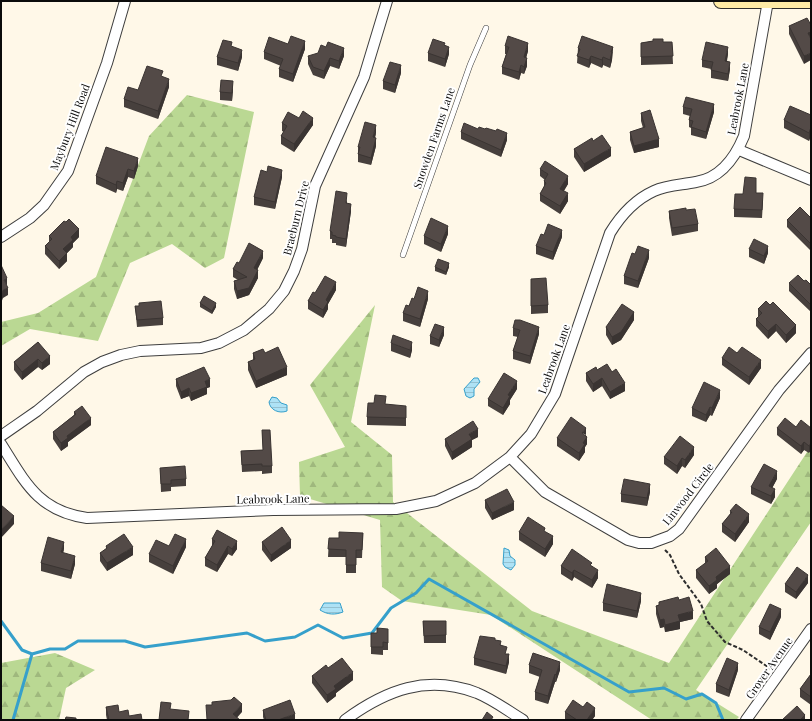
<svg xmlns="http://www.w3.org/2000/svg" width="812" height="721" font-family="'Playfair Display',serif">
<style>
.forest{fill:url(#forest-firs)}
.water{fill:url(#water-rules);stroke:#36a0cb}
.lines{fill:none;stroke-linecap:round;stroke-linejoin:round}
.stream{stroke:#36a0cb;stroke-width:3}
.lane-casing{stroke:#3e3e3e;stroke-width:6}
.street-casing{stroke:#3e3e3e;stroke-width:12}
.secondary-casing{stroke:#2d2d2d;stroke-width:16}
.path{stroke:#2d2d2d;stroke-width:2;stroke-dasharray:4 2;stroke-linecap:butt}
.lane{stroke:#fff;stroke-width:5}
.street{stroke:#fff;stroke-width:10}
.secondary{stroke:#feeaa4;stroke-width:14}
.wall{fill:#47403d}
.shaded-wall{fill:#3a3432}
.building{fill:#534a47;stroke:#3a3432}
.labels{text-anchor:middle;stroke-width:4;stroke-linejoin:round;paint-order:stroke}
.street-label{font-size:11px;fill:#0b0b0b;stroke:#fff}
</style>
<defs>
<pattern id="forest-firs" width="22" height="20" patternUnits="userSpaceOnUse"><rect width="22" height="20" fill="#bad893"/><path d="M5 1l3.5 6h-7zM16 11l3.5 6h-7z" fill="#9fb87d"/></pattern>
<pattern id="water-rules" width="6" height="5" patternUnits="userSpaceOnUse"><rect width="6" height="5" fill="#aee2f5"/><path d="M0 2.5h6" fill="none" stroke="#94c1d1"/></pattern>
</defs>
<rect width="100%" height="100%" fill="#fff8e8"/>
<!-- forest -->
<path class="forest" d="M 187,95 L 254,112 L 224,258 L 205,268 L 172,244 L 130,263 L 98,341 L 30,329 L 1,346 L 1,322 L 38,313 L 96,277 L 149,136 Z
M 375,305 L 351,422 L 392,455 L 393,502 L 532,611 L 669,663 L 811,446 L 811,522 L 696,690 L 739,717 L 736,720 L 652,720 L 491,615 L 402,601 L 382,587 L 380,520 L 300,496 L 299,462 L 345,447 L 310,385 Z
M 55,653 L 95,670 L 66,688 L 59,720 L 1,720 L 1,663 Z"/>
<!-- water -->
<path class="water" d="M 474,378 L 478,378 L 480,382 L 474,389 L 474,396 L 470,398 L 466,396 L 464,389 Z
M 272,397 L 277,398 L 281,403 L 287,405 L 287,411 C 279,414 270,410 269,402 Z
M 504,548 L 509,550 L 510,556 L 515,560 L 515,565 L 511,570 L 505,567 L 503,564 Z
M 324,603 L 340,603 L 343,612 C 335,615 328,615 320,610 Z"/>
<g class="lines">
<!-- stream -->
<path class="stream" d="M 1,621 L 22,650 L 32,654 L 50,649 L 65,649 L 78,641 L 125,641 L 145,647 L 247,633 L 265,641 L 295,637 L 318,625 L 343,638 L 372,633 L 391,608 L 416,593 L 429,579 L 629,692 L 664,688 L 686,699 L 702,694 L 716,703 L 723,720
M 13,720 L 32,654"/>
<defs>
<path id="lane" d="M 403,255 L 470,65 L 486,28"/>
<path id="street" d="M 739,150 L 811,180
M 1,237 L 30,218 L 44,205 L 68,171 L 107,63 L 125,1
M 1,436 L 37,411 L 84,372 L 102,362 L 121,355 L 140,351 L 201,348 L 219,343 L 244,330 L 269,309 L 284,291 L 294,271 L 302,249 L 315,186 L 364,77 L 387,1
M 1,444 C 25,482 38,511 87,518 L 273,510 L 396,509 L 436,501 L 475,483 L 510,457 L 531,434 L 555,394 L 610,233 C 621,215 634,200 654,191 C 667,185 681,185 696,182 C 721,178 735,158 744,136 L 768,1
M 510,457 L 545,492 L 628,540 L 639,543 L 651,543 L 670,536 L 679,529 L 779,390 L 811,353
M 345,720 C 386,690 427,674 477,693 C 494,700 508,711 523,720
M 746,720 L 811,629"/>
<path id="secondary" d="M 721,1 L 811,1"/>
</defs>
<!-- lane casing -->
<use href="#lane" class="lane-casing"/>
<!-- street casing -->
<use href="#street" class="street-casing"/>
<!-- secondary casing -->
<use href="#secondary" class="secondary-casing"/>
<!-- path -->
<path class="path" d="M 665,550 L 670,555 L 679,574 L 701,604 L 707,621 L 725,642 L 743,650 L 771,669"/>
<!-- lane -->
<use href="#lane" class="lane"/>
<!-- street -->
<use href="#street" class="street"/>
<!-- secondary -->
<use href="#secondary" class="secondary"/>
</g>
<!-- wall -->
<path class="wall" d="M 811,25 L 804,64 L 789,34 L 789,26 Z
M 653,41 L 663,42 L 672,42 L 673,64 L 641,65 L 641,43 Z
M 288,44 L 305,49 L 293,82 L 279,77 L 279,69 L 281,66 L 264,59 L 264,52 Z
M 445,45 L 449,54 L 445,67 L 428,61 L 428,53 Z
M 505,46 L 528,51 L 526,58 L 527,66 L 524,74 L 521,73 L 519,80 L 502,74 L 502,67 L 506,54 L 505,54 Z
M 232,47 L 242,57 L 238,71 L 217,65 L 217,57 Z
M 613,47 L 612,60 L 610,68 L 603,65 L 602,68 L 591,63 L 589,68 L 577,63 L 578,48 Z
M 728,54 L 727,61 L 730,69 L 728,81 L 711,78 L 711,69 L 702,67 L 702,60 Z
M 308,56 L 344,56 L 339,69 L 330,66 L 324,79 L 313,75 L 308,64 Z
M 401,73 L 395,93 L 383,89 L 383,81 Z
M 169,87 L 158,119 L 124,107 L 124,99 L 138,90 Z
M 233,89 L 232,101 L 220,100 L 220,92 Z
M 683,107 L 714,112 L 706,139 L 691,135 L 691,128 L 689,127 L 689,120 L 690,116 L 683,114 Z
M 641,113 L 659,147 L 634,153 L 630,140 L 630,132 L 643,128 L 641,121 Z
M 811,115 L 811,135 L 809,141 L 784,128 L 784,120 Z
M 299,118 L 313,125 L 294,152 L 281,144 L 281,136 L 284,132 L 282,131 L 282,123 Z
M 478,129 L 496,131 L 507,140 L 501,157 L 461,139 L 461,132 Z
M 376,133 L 375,138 L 376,146 L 371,165 L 358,162 L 358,147 Z
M 593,141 L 611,156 L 584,172 L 574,157 L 574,149 Z
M 138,166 L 134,179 L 128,177 L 123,191 L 117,189 L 116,193 L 96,184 L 96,176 Z
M 540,169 L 568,184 L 564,191 L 568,201 L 560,214 L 540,201 L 540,194 L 544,187 L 544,181 L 545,180 L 540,176 Z
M 267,172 L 282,177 L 275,209 L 254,205 L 254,197 Z
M 756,186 L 756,193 L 763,201 L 762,218 L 734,217 L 734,209 L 743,194 Z
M 347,200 L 347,203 L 351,211 L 346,247 L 336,245 L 336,243 L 332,243 L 332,239 L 330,239 L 330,231 Z
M 686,210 L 698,224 L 698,231 L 672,236 L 669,218 L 669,211 Z
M 811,218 L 811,251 L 787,227 L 787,220 Z
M 448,234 L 441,252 L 424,244 L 424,236 Z
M 49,236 L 79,237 L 73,243 L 73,247 L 67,253 L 67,261 L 59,269 L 45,254 L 45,246 L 49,243 Z
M 562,237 L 553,260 L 536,254 L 536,246 Z
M 749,249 L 768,253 L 764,264 L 749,257 Z
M 263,258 L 257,270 L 258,278 L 249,295 L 237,299 L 234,289 L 234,281 L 238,280 L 233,277 L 233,269 L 239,263 Z
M 649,258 L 638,288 L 624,284 L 624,276 Z
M 435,267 L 449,267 L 446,275 L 435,271 Z
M 531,279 L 548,305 L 548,313 L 531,314 Z
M 804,281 L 811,285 L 811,312 L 789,291 L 789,283 Z
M 336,290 L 328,304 L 328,309 L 323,318 L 308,309 L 308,301 L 315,293 Z
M 414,299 L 428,299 L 420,327 L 403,321 L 403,313 Z
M 200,303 L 216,307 L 212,314 L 200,307 Z
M 135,306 L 139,306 L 163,318 L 163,325 L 137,327 Z
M 758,309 L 796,333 L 786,343 L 776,331 L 768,339 L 756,326 L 756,319 L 758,317 Z
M 634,320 L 621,340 L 612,345 L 606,335 L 606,327 Z
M 513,328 L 539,334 L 530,364 L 513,359 L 513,351 L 518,337 L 513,336 Z
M 444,335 L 439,347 L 430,344 L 430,336 Z
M 38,342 L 50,364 L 42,370 L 38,367 L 22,380 L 14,370 L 14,362 Z
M 391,343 L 412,350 L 410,358 L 391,351 Z
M 253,353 L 265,353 L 287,375 L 256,388 L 248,370 L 248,362 L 253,360 Z
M 737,353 L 761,368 L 749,385 L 722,365 L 722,358 Z
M 597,370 L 612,372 L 625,391 L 610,399 L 602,386 L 593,392 L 586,381 L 586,373 Z
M 176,379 L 210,387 L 207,388 L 207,394 L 191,401 L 189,396 L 181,399 L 176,386 Z
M 517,389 L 510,400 L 510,404 L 503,415 L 488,406 L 488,399 Z
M 720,398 L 712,416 L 710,415 L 706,422 L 692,416 L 692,408 Z
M 386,404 L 406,414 L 406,426 L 367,425 L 367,417 Z
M 74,412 L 91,425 L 68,442 L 68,446 L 61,451 L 53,439 L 53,432 L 74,415 Z
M 796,427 L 811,428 L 809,453 L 804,450 L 801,454 L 777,435 L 777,428 Z
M 262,430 L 272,466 L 272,473 L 262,474 L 262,471 L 242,472 L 241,451 L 263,450 Z
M 586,435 L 587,444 L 585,447 L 585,452 L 579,461 L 557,446 L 557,438 Z
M 478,437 L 472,440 L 472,447 L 452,460 L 445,446 L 445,439 Z
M 694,455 L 685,468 L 682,466 L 677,474 L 664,464 L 664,457 Z
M 160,468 L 186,479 L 186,486 L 171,487 L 171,491 L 161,492 Z
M 777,479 L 772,488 L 775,497 L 771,504 L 751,494 L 751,487 Z
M 650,492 L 647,506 L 621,502 L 621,494 Z
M 485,500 L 514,510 L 492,520 L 485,508 Z
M 730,511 L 749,522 L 735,542 L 722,532 L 722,524 L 730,514 Z
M 519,532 L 545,532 L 553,544 L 545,557 L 519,540 Z
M 363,533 L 362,558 L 356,558 L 356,573 L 346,573 L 346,557 L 328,557 L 329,538 L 339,538 Z
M 212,539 L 237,549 L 232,556 L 228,554 L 217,572 L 205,566 L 205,558 L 212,546 Z
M 262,542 L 291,548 L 271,562 L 262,550 Z
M 106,546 L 133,555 L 107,571 L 100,561 L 100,553 L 106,549 Z
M 169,546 L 186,547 L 173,574 L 149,562 L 149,554 Z
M 64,549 L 63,553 L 75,564 L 71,579 L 41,571 L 41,563 Z
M 705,557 L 730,574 L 717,584 L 717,588 L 709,594 L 696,578 L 696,570 L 705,564 Z
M 561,566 L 592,566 L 598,578 L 592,588 L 574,577 L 572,581 L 561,574 Z
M 808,583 L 796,599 L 785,592 L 785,584 Z
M 679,600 L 693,619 L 680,622 L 680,629 L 665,632 L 664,627 L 660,628 L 656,614 L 656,606 L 659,605 L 659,602 Z
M 641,601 L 637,618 L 603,611 L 603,603 Z
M 781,617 L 770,640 L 759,634 L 759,627 Z
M 423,621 L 446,621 L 446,643 L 424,643 Z
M 388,629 L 388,650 L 383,650 L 383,655 L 371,654 L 371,633 L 377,633 Z
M 495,640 L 501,645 L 509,662 L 506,674 L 474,665 L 474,658 Z
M 529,665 L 560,670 L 556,682 L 555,682 L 548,704 L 535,700 L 535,692 L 540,677 L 529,673 Z
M 328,668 L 353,680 L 336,693 L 336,696 L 327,703 L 312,683 L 312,676 Z
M 738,670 L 729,697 L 716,692 L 716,684 Z
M 811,674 L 811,705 L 800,697 L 800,689 Z
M 106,707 L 129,716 L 142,720 L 107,720 L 106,715 Z
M 263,710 L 295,720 L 264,720 L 263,717 Z
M 565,712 L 595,716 L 592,720 L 566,720 L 565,719 Z"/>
<!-- shaded-wall -->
<path class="shaded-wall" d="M 811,32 L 811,40 L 808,33 Z
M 305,41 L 305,49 L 293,82 L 293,74 Z
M 528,43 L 528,51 L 524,65 L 524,57 Z
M 449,47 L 449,54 L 445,67 L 445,59 Z
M 613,47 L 612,60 L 610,68 L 610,60 L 611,52 Z
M 728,47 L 728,54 L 725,68 L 725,61 Z
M 344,48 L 344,56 L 339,69 L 339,61 Z
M 242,50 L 242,57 L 238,71 L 238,63 Z
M 811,53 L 811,60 L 804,64 L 804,56 Z
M 591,56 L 591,63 L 589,68 L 589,60 Z
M 603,57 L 603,65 L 602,68 L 602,60 Z
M 330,58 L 330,66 L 324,79 L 324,71 Z
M 527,58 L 527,66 L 524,74 L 524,67 Z
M 730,62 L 730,69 L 728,81 L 728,74 Z
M 401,65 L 401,73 L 395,93 L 395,85 Z
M 521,65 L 521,73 L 519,80 L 519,72 Z
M 169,79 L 169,87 L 158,119 L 158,111 Z
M 233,81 L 233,89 L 232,101 L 232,93 Z
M 714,104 L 714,112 L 706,139 L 706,132 Z
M 313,118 L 313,125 L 294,152 L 294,144 Z
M 376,125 L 376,133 L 373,145 L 373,137 Z
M 811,127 L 811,135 L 809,141 L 809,133 Z
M 507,133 L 507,140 L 501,157 L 501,150 Z
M 376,138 L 376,146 L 371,165 L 371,158 Z
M 659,139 L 659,147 L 634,153 L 634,146 Z
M 611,148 L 611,156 L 584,172 L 584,164 Z
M 138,158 L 138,166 L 134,179 L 134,171 Z
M 128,169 L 128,177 L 123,191 L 123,183 Z
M 282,170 L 282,177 L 275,209 L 275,202 Z
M 568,176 L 568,184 L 560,196 L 560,189 Z
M 117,181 L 117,189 L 116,193 L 116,185 Z
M 568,193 L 568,201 L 560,214 L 560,206 Z
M 351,204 L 351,211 L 346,247 L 346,239 Z
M 448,226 L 448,234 L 441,252 L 441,244 Z
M 79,229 L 79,237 L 73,243 L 73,247 L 63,257 L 63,249 L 71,237 Z
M 562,230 L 562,237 L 553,260 L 553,252 Z
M 768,246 L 768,253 L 764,264 L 764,256 Z
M 649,250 L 649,258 L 638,288 L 638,281 Z
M 263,251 L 263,258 L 254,276 L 254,268 Z
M 67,253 L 67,261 L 59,269 L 59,261 Z
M 449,263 L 449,267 L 446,275 L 446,272 Z
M 258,270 L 258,278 L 249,295 L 237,299 L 237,291 Z
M 7,278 L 7,286 L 4,280 Z
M 336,282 L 336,290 L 328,304 L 328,309 L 323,318 L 323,310 L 326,300 Z
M 8,288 L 8,295 L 3,298 L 1,303 L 1,295 L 3,290 Z
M 428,291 L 428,299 L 420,327 L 420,319 Z
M 216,303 L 216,307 L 212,314 L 212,311 Z
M 634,312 L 634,320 L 621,340 L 612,345 L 612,337 Z
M 776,324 L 776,331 L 768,339 L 768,331 Z
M 796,325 L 796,333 L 786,343 L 786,335 Z
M 444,327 L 444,335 L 439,347 L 439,340 Z
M 539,327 L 539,334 L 530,364 L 530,356 Z
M 412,342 L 412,350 L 410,358 L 410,350 Z
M 50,356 L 50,364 L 42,370 L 42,363 Z
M 38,359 L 38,367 L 22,380 L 22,372 Z
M 761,360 L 761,368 L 749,385 L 749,377 Z
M 287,367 L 287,375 L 256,388 L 256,381 Z
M 602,378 L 602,386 L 593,392 L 593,384 Z
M 210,379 L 210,387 L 207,388 L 207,394 L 191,401 L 191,393 L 205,381 Z
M 517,381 L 517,389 L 510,400 L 510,404 L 503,415 L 503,408 L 508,395 Z
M 625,383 L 625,391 L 610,399 L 610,392 Z
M 189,388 L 189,396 L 181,399 L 181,392 Z
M 720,390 L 720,398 L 712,416 L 712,408 Z
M 710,407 L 710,415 L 706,422 L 706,415 Z
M 91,418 L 91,425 L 68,442 L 68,446 L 61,451 L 61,443 L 67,436 Z
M 586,428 L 586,435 L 582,433 Z
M 478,429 L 478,437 L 472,440 L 472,447 L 452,460 L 452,452 L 469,434 Z
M 587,437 L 587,444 L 585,447 L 585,452 L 579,461 L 579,453 L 583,443 Z
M 804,442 L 804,450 L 801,454 L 801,446 Z
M 811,443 L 811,450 L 809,453 L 809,446 Z
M 694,447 L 694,455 L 685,468 L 685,460 Z
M 682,458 L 682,466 L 677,474 L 677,466 Z
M 777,471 L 777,479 L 769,494 L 769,486 Z
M 650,484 L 650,492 L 647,506 L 647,498 Z
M 775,489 L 775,497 L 771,504 L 771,496 Z
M 514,502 L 514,510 L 492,520 L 492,513 Z
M 749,514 L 749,522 L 735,542 L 735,534 Z
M 14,516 L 14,524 L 1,538 L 1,530 Z
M 553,536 L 553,544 L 545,557 L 545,549 Z
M 186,539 L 186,547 L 173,574 L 173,566 Z
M 291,540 L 291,548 L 271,562 L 271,555 Z
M 237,541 L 237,549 L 232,556 L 232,549 Z
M 64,542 L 64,549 L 61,560 L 61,552 Z
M 228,546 L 228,554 L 217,572 L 217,565 Z
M 133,547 L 133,555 L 107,571 L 107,563 Z
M 75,556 L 75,564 L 71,579 L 71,571 Z
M 730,566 L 730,574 L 717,584 L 717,588 L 709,594 L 709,586 L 716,577 Z
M 574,570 L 574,577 L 572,581 L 572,573 Z
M 598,570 L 598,578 L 592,588 L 592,580 Z
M 808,575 L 808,583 L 796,599 L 796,592 Z
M 641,593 L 641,601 L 637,618 L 637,611 Z
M 781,609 L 781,617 L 770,640 L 770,632 Z
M 693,611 L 693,619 L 680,622 L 680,629 L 665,632 L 665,625 L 678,615 Z
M 664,619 L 664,627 L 660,628 L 660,620 Z
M 509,654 L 509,662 L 506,674 L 506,666 Z
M 560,662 L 560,670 L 556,682 L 556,675 Z
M 738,663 L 738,670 L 729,697 L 729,690 Z
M 353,672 L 353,680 L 336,693 L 336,696 L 327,703 L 327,695 L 334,686 Z
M 555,674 L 555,682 L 548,704 L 548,696 Z
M 242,704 L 242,712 L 235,720 L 233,714 Z
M 595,708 L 595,716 L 592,720 L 587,720 Z
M 295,714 L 295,720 L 278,720 Z
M 805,715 L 805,720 L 800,720 Z"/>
<!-- building -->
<path class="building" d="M 807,18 L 811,25 L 811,32 L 808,33 L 811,39 L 811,53 L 804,56 L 789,26 Z
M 291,36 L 305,41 L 293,74 L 279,69 L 283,59 L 264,52 L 269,37 L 288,44 Z
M 508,36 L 528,43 L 524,57 L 527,58 L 524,67 L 521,65 L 519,72 L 502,67 L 509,47 L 505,46 Z
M 582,36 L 613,47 L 611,52 L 612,52 L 610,60 L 603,57 L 602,60 L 591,56 L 589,60 L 577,56 L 580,49 L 578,48 Z
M 433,39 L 445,43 L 444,45 L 449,47 L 445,59 L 428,53 Z
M 653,39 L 663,39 L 663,42 L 672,42 L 673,56 L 641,57 L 641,43 L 653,41 Z
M 223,40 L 232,42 L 231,46 L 242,50 L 238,63 L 217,57 Z
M 328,42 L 344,48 L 339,61 L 330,58 L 324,71 L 313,67 L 308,56 L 318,53 L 321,45 L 326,47 Z
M 706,42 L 728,47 L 725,61 L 730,62 L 728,74 L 711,70 L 713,62 L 702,60 Z
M 390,62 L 401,65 L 395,85 L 383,81 Z
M 147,66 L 163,71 L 161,76 L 169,79 L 158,111 L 124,99 L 128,87 L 138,90 Z
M 221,80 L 233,81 L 232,93 L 220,92 Z
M 686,97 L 714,104 L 706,132 L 691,127 L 693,121 L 689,120 L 692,109 L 683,107 Z
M 790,106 L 811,115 L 811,127 L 809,133 L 784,120 Z
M 650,110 L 659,139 L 634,146 L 630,132 L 645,127 L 641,113 Z
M 303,111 L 313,118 L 294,144 L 281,136 L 287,126 L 282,123 L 288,112 L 299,118 Z
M 365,122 L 376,125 L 373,137 L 376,138 L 371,158 L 358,154 L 360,147 L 358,147 Z
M 464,123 L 478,129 L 479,127 L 485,129 L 486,128 L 496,131 L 497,129 L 507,133 L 501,150 L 461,132 Z
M 602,135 L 611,148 L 584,164 L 574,149 L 592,138 L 593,141 Z
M 106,147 L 138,158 L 134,171 L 128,169 L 123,183 L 117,181 L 116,185 L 96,176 Z
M 545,161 L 568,176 L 560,189 L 568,193 L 560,206 L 540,194 L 546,183 L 544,181 L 548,174 L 540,169 Z
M 268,166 L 282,170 L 275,202 L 254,197 L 261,170 L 267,172 Z
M 745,177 L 756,178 L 756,193 L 763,193 L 762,210 L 734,209 L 735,194 L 743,194 Z
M 336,191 L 347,193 L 346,203 L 351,204 L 346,239 L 336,237 L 336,236 L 332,235 L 332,232 L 330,231 Z
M 800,207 L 811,218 L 811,244 L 787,220 Z
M 686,208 L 686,210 L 695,209 L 698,224 L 672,228 L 669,211 Z
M 431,218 L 448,226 L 441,244 L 424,236 Z
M 69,219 L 79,229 L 71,237 L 73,240 L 63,249 L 67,253 L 59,261 L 45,246 L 52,239 L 49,236 L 64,221 L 66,222 Z
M 548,224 L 562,230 L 553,252 L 536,246 L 541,234 L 544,235 Z
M 754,239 L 768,246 L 764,256 L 749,249 Z
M 249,243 L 263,251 L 254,268 L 258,270 L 249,288 L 237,291 L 234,281 L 247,277 L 233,269 L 237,262 L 239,263 Z
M 638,246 L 649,250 L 638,281 L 624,276 L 632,253 L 635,254 Z
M 438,259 L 449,263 L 446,272 L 435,267 Z
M 1,265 L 7,278 L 4,280 L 8,288 L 3,290 L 1,295 Z
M 798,275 L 804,281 L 806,280 L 811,285 L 811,305 L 789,283 Z
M 325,276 L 336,282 L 326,300 L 328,302 L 323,310 L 308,301 L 313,292 L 315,293 Z
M 546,278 L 548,305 L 531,306 L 531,279 Z
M 418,287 L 428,291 L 420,319 L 403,313 L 406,305 L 409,306 L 412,298 L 414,299 Z
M 204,296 L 216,303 L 212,311 L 200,303 Z
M 161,301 L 163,318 L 137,320 L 135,306 L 139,306 L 139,303 Z
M 766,301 L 770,305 L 773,302 L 796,325 L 786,335 L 776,324 L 768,331 L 756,319 L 762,313 L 758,309 Z
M 622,304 L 634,312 L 621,332 L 612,337 L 606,327 Z
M 515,320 L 520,320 L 539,327 L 530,356 L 513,351 L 520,330 L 513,328 Z
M 435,324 L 444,327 L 439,340 L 430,336 Z
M 393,335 L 412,342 L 410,350 L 391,343 Z
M 38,342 L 50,356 L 42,363 L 38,359 L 22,372 L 14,362 Z
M 278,347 L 287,367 L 256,381 L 248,362 L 255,359 L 253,353 L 263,349 L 265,353 Z
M 729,347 L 737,353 L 742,347 L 761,360 L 749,377 L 722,358 Z
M 607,364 L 612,372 L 616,369 L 625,383 L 610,392 L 602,378 L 593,384 L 586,373 L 596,367 L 597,370 Z
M 204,367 L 210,379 L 205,381 L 207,387 L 191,393 L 189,388 L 181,392 L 176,379 Z
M 504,373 L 517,381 L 508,395 L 510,396 L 503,408 L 488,399 Z
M 704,382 L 720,390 L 712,408 L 710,407 L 706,415 L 692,408 Z
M 375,395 L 386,396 L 385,404 L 406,406 L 406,418 L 367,417 L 368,403 L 374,403 Z
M 82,406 L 91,418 L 67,436 L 68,438 L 61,443 L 53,432 L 76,414 L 74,412 Z
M 571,417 L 586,428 L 582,433 L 587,437 L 583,443 L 585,444 L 579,453 L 557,438 Z
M 785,418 L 796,427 L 801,420 L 811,428 L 811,434 L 810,434 L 811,435 L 811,443 L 809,446 L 804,442 L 801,446 L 777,428 Z
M 473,421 L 478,429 L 469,434 L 472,439 L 452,452 L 445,439 Z
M 262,430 L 270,430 L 272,466 L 262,466 L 262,464 L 242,465 L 241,451 L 263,450 Z
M 680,436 L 694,447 L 685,460 L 682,458 L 677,466 L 664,457 Z
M 764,464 L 777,471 L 769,486 L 775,489 L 771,496 L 751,487 Z
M 185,466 L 186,479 L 171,480 L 171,484 L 161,484 L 160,468 Z
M 624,479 L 650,484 L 647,498 L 621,494 Z
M 507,489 L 514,502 L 492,513 L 485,500 Z
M 736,504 L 749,514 L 735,534 L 722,524 L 732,512 L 730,511 Z
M 1,505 L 14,516 L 1,530 Z
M 528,517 L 545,528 L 544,531 L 553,536 L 545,549 L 519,532 Z
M 282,527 L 291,540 L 271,555 L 262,542 Z
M 217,530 L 237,541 L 232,549 L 228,546 L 217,565 L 205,558 L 215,541 L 212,539 Z
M 339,532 L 363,533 L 362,550 L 356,550 L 356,565 L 346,565 L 346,550 L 328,549 L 329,538 L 339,538 Z
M 124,534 L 133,547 L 107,563 L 100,553 L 107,548 L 106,546 Z
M 175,534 L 186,539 L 173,566 L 149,554 L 156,540 L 169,546 Z
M 48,537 L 64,542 L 61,552 L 75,556 L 71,571 L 41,563 Z
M 716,548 L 730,566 L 716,577 L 717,580 L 709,586 L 696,570 L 708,561 L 705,557 Z
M 572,549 L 592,563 L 590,565 L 598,570 L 592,580 L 574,570 L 572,573 L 561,566 Z
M 797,567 L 808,575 L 796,592 L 785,584 Z
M 607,584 L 641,593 L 637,611 L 603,603 Z
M 678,597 L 679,600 L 689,597 L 693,611 L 678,615 L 680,621 L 665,625 L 664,619 L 660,620 L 656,606 L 659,605 L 659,602 Z
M 770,604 L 781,609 L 770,632 L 759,627 Z
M 423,621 L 446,621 L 446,635 L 424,636 Z
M 377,628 L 388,629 L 388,643 L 383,642 L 383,647 L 371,647 L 371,633 L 377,633 Z
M 480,636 L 495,638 L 495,640 L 501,641 L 500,645 L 507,647 L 505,654 L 509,654 L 506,666 L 474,658 Z
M 533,653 L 560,662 L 556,675 L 555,674 L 548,696 L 535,692 L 542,670 L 529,665 Z
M 342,658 L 353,672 L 334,686 L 336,689 L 327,695 L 312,676 L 326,665 L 328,668 Z
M 727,658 L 738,663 L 729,690 L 716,684 Z
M 811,674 L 811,697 L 800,689 Z
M 234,697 L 242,704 L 233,714 L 240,720 L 207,720 L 206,705 L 212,705 L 212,702 L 231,700 Z
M 290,700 L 295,714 L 278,720 L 266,720 L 263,710 Z
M 573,700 L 583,707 L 587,702 L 595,708 L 587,720 L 577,720 L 565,712 Z
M 161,702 L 171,703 L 170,709 L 189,711 L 188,720 L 159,720 Z
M 118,705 L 119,712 L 128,710 L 129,716 L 141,714 L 142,720 L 109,720 L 106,707 Z
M 797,706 L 805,715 L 800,720 L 782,720 Z
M 487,712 L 493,717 L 491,720 L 482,720 Z
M 66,717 L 76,718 L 76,720 L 65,720 Z"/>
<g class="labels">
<!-- street labels -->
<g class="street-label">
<text transform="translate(738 99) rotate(-79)" y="4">Leabrook Lane</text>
<text transform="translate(70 127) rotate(-69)" y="4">Maybury Hill Road</text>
<text transform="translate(434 138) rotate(-71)" y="4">Snowden Farms Lane</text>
<text transform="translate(296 218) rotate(-76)" y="4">Braeburn Drive</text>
<text transform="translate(554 359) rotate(-70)" y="4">Leabrook Lane</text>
<text transform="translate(688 494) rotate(-52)" y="4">Linwood Circle</text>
<text transform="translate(273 499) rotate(-1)" y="4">Leabrook Lane</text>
<text transform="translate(769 668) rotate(-55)" y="4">Grover Avenue</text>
</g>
</g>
<!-- border -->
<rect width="812" height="721" fill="none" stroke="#0b0b0b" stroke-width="4"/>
</svg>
